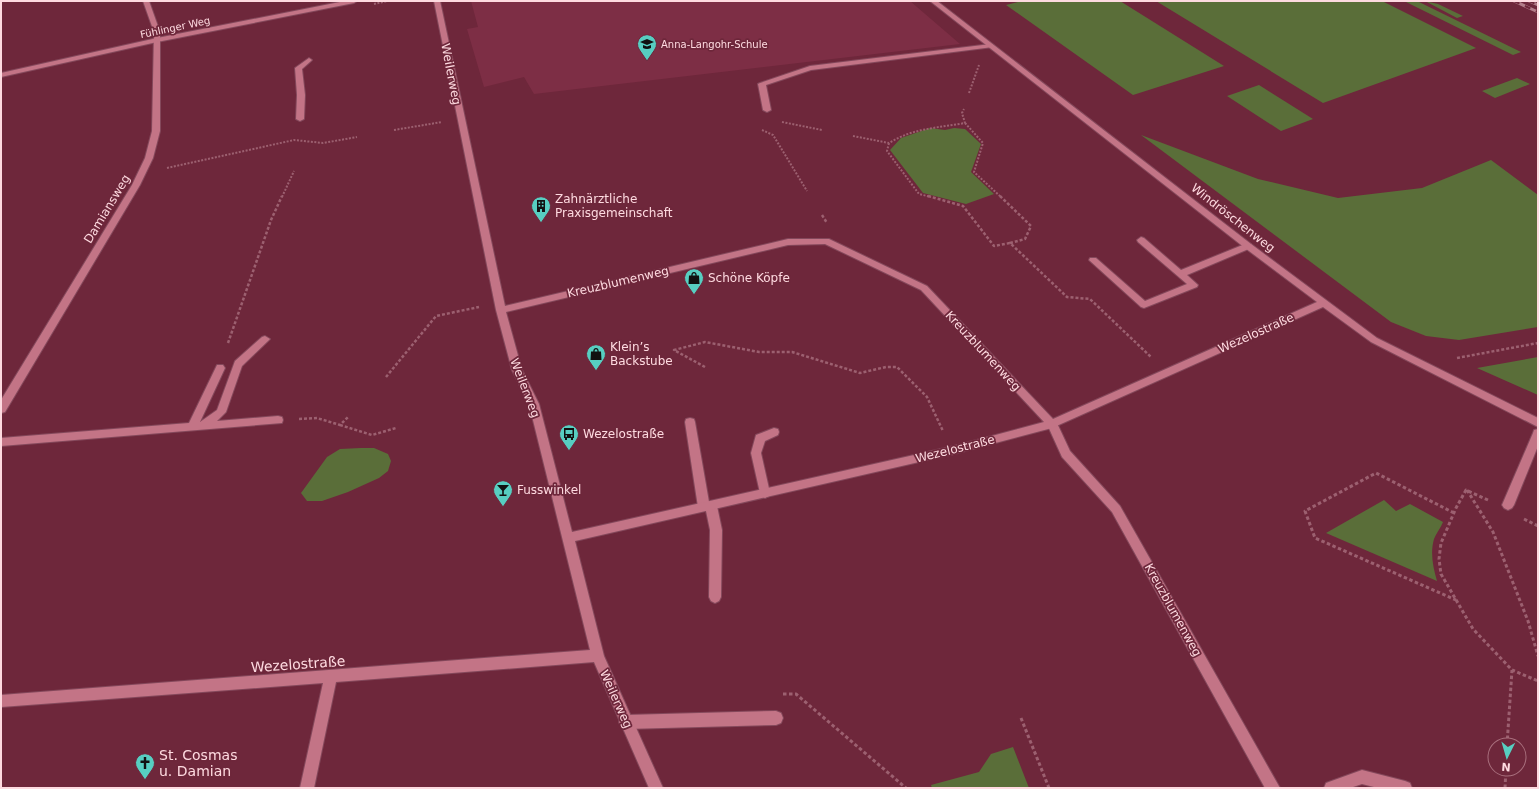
<svg xmlns="http://www.w3.org/2000/svg" width="1539" height="789" font-family="'DejaVu Sans',sans-serif">
<style>
.built{fill:#7d2e45}
.green{fill:#5a6e39}
.lines{fill:none;stroke-linecap:round;stroke-linejoin:round}
.lane-casing{stroke:#84485b;stroke-width:2}
.street-casing{stroke:#84485b;stroke-width:2}
.secondary-casing{stroke:#84485b;stroke-width:2}
.path-far2{stroke:#9c6070;stroke-width:2;stroke-dasharray:2 1.5;stroke-linecap:butt}
.path-far1{stroke:#9c6070;stroke-width:2.5;stroke-dasharray:3 2;stroke-linecap:butt}
.path{stroke:#9c6070;stroke-width:3;stroke-dasharray:3.5 2.5;stroke-linecap:butt}
.lane{fill:#c37486;fill-rule:evenodd}
.street{fill:#c37486;fill-rule:evenodd}
.secondary{fill:#c37486;fill-rule:evenodd}
.rail-casing{stroke:#b37d8a;stroke-width:3}
.rail{stroke:#6e273b;stroke-width:2;stroke-dasharray:6;stroke-linecap:butt}
.labels{text-anchor:middle;stroke-width:3.5;stroke-linejoin:round;paint-order:stroke}
.far-street-label{font-size:10px;fill:#fedae0;stroke:#6e273b}
.far-poi-label{font-size:10px;fill:#fedae0;stroke:#6e273b;text-anchor:start}
.street-label{font-size:12px;fill:#fedae0;stroke:#6e273b}
.poi-label{font-size:12px;fill:#fedae0;stroke:#6e273b;text-anchor:start}
.near-street-label{font-size:14px;fill:#fedae0;stroke:#6e273b}
.near-poi-label{font-size:14px;fill:#fedae0;stroke:#6e273b;text-anchor:start}
</style>
<rect width="100%" height="100%" fill="#6e273b"/>
<!-- built -->
<path class="built" d="M 471,1 L 910,1 L 960,44 L 534,94 L 524,77 L 484,87 L 467,29 L 478,27 Z"/>
<!-- green -->
<path class="green" d="M 1022,1 L 1120,1 L 1224,66 L 1133,95 L 1006,5 Z
M 1156,1 L 1382,1 L 1476,48 L 1323,103 Z
M 1404,1 L 1417,1 L 1521,52 L 1513,55 Z
M 1425,1 L 1438,4 L 1463,16 L 1457,18 Z
M 1517,78 L 1530,84 L 1495,98 L 1482,91 Z
M 1259,85 L 1313,119 L 1281,131 L 1227,96 Z
M 930,128 L 945,130 L 954,128 L 965,129 L 981,144 L 971,172 L 994,194 L 966,204 L 923,193 L 890,150 L 901,138 Z
M 1141,135 L 1258,179 L 1338,198 L 1422,188 L 1491,160 L 1538,195 L 1538,327 L 1459,340 L 1426,336 L 1391,322 Z
M 1538,357 L 1538,395 L 1477,368 Z
M 361,448 L 374,448 L 388,454 L 391,461 L 388,471 L 379,478 L 348,492 L 322,501 L 307,501 L 301,493 L 327,457 L 340,449 Z
M 1384,500 L 1396,511 L 1410,504 L 1443,522 C 1441,528 1436,533 1434,539 C 1430,553 1433,567 1437,581 L 1326,533 Z
M 1013,747 L 1029,788 L 932,788 L 931,785 L 979,772 L 991,754 Z"/>
<g class="lines">
<defs>
<path id="lane" d="M 991,44 L 993,45 L 993,47 L 811,70 L 766,85 L 771,110 L 767,112 L 763,110 L 758,84 L 760,83 L 810,66 Z
M 309,58 L 312,60 L 311,61 L 302,69 L 305,95 L 304,119 L 300,121 L 296,119 L 297,95 L 295,68 Z
M 1141,237 L 1144,238 L 1181,270 L 1245,244 L 1251,244 L 1252,246 L 1251,248 L 1187,275 L 1198,285 L 1197,287 L 1144,308 L 1141,307 L 1089,260 L 1090,258 L 1096,258 L 1145,301 L 1187,284 L 1138,242 L 1137,240 Z
M 265,336 L 270,339 L 268,341 L 242,366 L 226,412 L 217,421 L 278,416 L 282,417 L 283,420 L 282,423 L 1,446 L 1,438 L 189,423 L 217,365 L 223,365 L 225,368 L 200,422 L 217,410 L 235,361 L 262,337 Z
M 690,418 L 694,419 L 695,422 L 709,502 L 715,503 L 717,506 L 722,530 L 721,597 L 719,601 L 715,603 L 711,601 L 709,597 L 710,530 L 706,511 L 700,510 L 698,507 L 685,422 L 686,419 Z
M 1052,420 L 1056,421 L 1070,451 L 1120,506 L 1280,788 L 1265,788 L 1112,512 L 1062,457 L 1047,424 L 1048,421 Z
M 774,428 L 778,429 L 779,432 L 778,435 L 765,441 L 761,453 L 770,493 L 769,496 L 765,498 L 761,496 L 760,493 L 751,453 L 756,435 Z
M 1538,429 L 1538,446 L 1514,505 L 1512,508 L 1508,510 L 1504,508 L 1502,505 L 1533,433 L 1534,430 Z
M 776,711 L 781,713 L 783,718 L 781,723 L 776,725 L 626,729 L 621,727 L 619,722 L 621,717 L 626,715 Z
M 1362,770 L 1405,781 L 1410,783 L 1412,788 L 1378,788 L 1362,784 L 1350,788 L 1324,788 L 1326,783 Z"/>
<path id="street" d="M 143,1 L 149,1 L 160,32 L 160,131 L 153,158 L 140,185 L 5,412 L 1,413 L 1,400 L 132,185 L 145,158 L 152,131 L 154,32 Z
M 434,1 L 440,1 L 505,306 L 788,239 L 829,239 L 927,286 L 1053,419 L 1317,302 L 1245,248 L 930,1 L 937,1 L 1251,244 L 1377,338 L 1538,418 L 1538,427 L 1371,342 L 1323,307 L 1052,428 L 954,454 L 575,541 L 604,656 L 663,788 L 649,788 L 594,662 L 336,682 L 314,788 L 300,788 L 323,683 L 1,707 L 1,695 L 590,650 L 529,404 L 512,370 L 496,310 ZM 825,244 L 921,290 L 1044,422 L 954,446 L 572,532 L 539,404 L 522,370 L 506,312 L 788,245 Z"/>
<path id="secondary" d="M 345,1 L 357,1 L 354,3 L 157,42 L 1,77 L 1,73 L 157,38 Z"/>
</defs>
<!-- lane casing -->
<use href="#lane" class="lane-casing"/>
<!-- street casing -->
<use href="#street" class="street-casing"/>
<!-- secondary casing -->
<use href="#secondary" class="secondary-casing"/>
<!-- path-far2 -->
<path class="path-far2" d="M 374,4 L 388,1
M 969,93 L 979,65
M 782,122 L 822,130
M 965,123 L 983,143 L 974,172 L 1001,197
M 394,130 L 442,122
M 762,130 L 773,135 L 807,191
M 853,136 L 889,143 C 913,128 938,128 965,123 L 962,113 L 964,109
M 889,143 L 887,151 L 919,194 L 931,197
M 167,168 L 294,140 L 323,143 L 357,137
M 282,197 L 294,171"/>
<!-- path-far1 -->
<path class="path-far1" d="M 928,196 L 963,206 L 994,246 L 1010,243
M 1000,196 L 1031,226 L 1025,239 L 1010,243 L 1067,297 L 1090,299 L 1151,357
M 822,215 L 827,223
M 228,343 L 271,220 L 282,196
M 1457,358 L 1538,343
M 705,367 L 674,350 L 705,342 L 759,352 L 792,352 L 860,373 L 886,367 L 897,367 L 927,397 L 943,431
M 386,377 L 436,316 L 479,307
M 299,419 L 317,418 L 340,425 L 348,417
M 340,425 L 372,435 L 396,428"/>
<!-- path -->
<path class="path" d="M 1467,490 L 1493,532 L 1528,621 L 1538,656
M 1488,500 L 1466,490 L 1456,508 L 1441,543 L 1439,559 L 1441,574 L 1473,629 L 1512,670 L 1538,681
M 1454,513 L 1376,473 L 1305,511 L 1315,538 L 1456,600
M 1524,519 L 1538,526
M 783,694 L 796,694 L 906,788
M 1021,718 L 1049,788
M 1507,745 L 1512,670
M 1505,788 L 1506,769"/>
<!-- lane -->
<use href="#lane" class="lane"/>
<!-- street -->
<use href="#street" class="street"/>
<!-- secondary -->
<use href="#secondary" class="secondary"/>
<defs>
<path id="rail" d="M 1514,1 L 1538,12
M 1529,1 L 1538,5"/>
</defs>
<!-- rail casing -->
<use href="#rail" class="rail-casing"/>
<!-- rail -->
<use href="#rail" class="rail"/>
</g>
<!-- icons -->
<defs>
<symbol id="school-pin" viewBox="-11 -11 22 30"><path d="M0 17L-7.5 6A9.5 9.5 0 1 1 7.5 6Z" fill="#57cec1" stroke="#6e273b"/><path d="M0-5L7-2L0 1L-7-2ZM-4 1L0 2.5L4 1V4Q0 6-4 4Z" fill="#111"/></symbol>
<symbol id="building-pin" viewBox="-11 -11 22 30"><path d="M0 17L-7.5 6A9.5 9.5 0 1 1 7.5 6Z" fill="#57cec1" stroke="#6e273b"/><path d="M-4-6H4V6H1V3H-1V6H-4ZM-2.5-4.3h1.7v1.8h-1.7ZM.8-4.3h1.7v1.8H.8ZM-2.5-1h1.7V.8h-1.7ZM.8-1h1.7V.8H.8Z" fill="#111"/></symbol>
<symbol id="shop-pin" viewBox="-11 -11 22 30"><path d="M0 17L-7.5 6A9.5 9.5 0 1 1 7.5 6Z" fill="#57cec1" stroke="#6e273b"/><path d="M-5-2.5h2.3a2.7 3.5 0 0 1 5.4 0H5L5.5 6h-11ZM-1.5-2.5h3a1.5 2.3 0 0 0-3 0Z" fill="#111"/></symbol>
<symbol id="bus-pin" viewBox="-11 -11 22 30"><path d="M0 17L-7.5 6A9.5 9.5 0 1 1 7.5 6Z" fill="#57cec1" stroke="#6e273b"/><path d="M-5-6H5V4H4V6H2V4H-2V6H-4V4H-5ZM-3.5-4V0h7V-4ZM-3.5 1.2v1.5H-2V1.2ZM2 1.2v1.5H3.5V1.2Z" fill="#111"/></symbol>
<symbol id="bar-pin" viewBox="-11 -11 22 30"><path d="M0 17L-7.5 6A9.5 9.5 0 1 1 7.5 6Z" fill="#57cec1" stroke="#6e273b"/><path d="M-6-5H6L.8 .8V4.5H3.5V6h-7V4.5H-.8V.8Z" fill="#111"/></symbol>
<symbol id="church-pin" viewBox="-11 -11 22 30"><path d="M0 17L-7.5 6A9.5 9.5 0 1 1 7.5 6Z" fill="#57cec1" stroke="#6e273b"/><path d="M-1.2-6h2.4v3.5h3.3v2.4h-3.3V6h-2.4V-.1h-3.3v-2.4h3.3Z" fill="#111"/></symbol>
</defs>
<g fill-rule="evenodd">
<use href="#school-pin" x="636" y="33" width="22" height="30"/>
<use href="#building-pin" x="530" y="195" width="22" height="30"/>
<use href="#shop-pin" x="683" y="267" width="22" height="30"/>
<use href="#shop-pin" x="585" y="343" width="22" height="30"/>
<use href="#bus-pin" x="558" y="423" width="22" height="30"/>
<use href="#bar-pin" x="492" y="479" width="22" height="30"/>
<use href="#church-pin" x="134" y="752" width="22" height="30"/>
</g>
<g class="labels">
<!-- far-street labels -->
<g class="far-street-label">
<text transform="translate(175 27) rotate(-12)" y="4">Fühlinger Weg</text>
</g>
<!-- far-poi labels -->
<g class="far-poi-label">
<text x="661" y="48">Anna-Langohr-Schule</text>
</g>
<!-- street labels -->
<g class="street-label">
<text transform="translate(451 74) rotate(79)" y="4">Weilerweg</text>
<text transform="translate(107 209) rotate(-59)" y="4">Damiansweg</text>
<text transform="translate(1233 218) rotate(38)" y="4">Windröschenweg</text>
<text transform="translate(618 282) rotate(-13)" y="4">Kreuzblumenweg</text>
<text transform="translate(1256 333) rotate(-24)" y="4">Wezelostraße</text>
<text transform="translate(983 351) rotate(47)" y="4">Kreuzblumenweg</text>
<text transform="translate(525 388) rotate(69)" y="4">Weilerweg</text>
<text transform="translate(955 449) rotate(-14)" y="4">Wezelostraße</text>
<text transform="translate(1173 610) rotate(61)" y="4">Kreuzblumenweg</text>
<text transform="translate(616 699) rotate(66)" y="4">Weilerweg</text>
</g>
<!-- poi labels -->
<g class="poi-label">
<text x="555" y="203">Zahnärztliche<tspan x="555" dy="14">Praxisgemeinschaft</tspan></text>
<text x="708" y="282">Schöne Köpfe</text>
<text x="610" y="351">Klein’s<tspan x="610" dy="14">Backstube</tspan></text>
<text x="583" y="438">Wezelostraße</text>
<text x="517" y="494">Fusswinkel</text>
</g>
<!-- near-street labels -->
<g class="near-street-label">
<text transform="translate(298 664) rotate(-4)" y="5">Wezelostraße</text>
</g>
<!-- near-poi labels -->
<g class="near-poi-label">
<text x="159" y="760">St. Cosmas<tspan x="159" dy="16">u. Damian</tspan></text>
</g>
</g>
<!-- border -->
<rect width="1539" height="789" fill="none" stroke="#fedae0" stroke-width="4"/>
<!-- north arrow -->
<g transform="translate(1507 757) rotate(185)"><circle r="19" fill="#6e273b" stroke="#a86f7d"/>
<path d="M0-3L7 15L0 10L-7 15Z" fill="#57cec1"/>
<text y="-6" font-size="11" font-weight="bold" text-anchor="middle" fill="#fedae0">N</text>
</g>
</svg>
